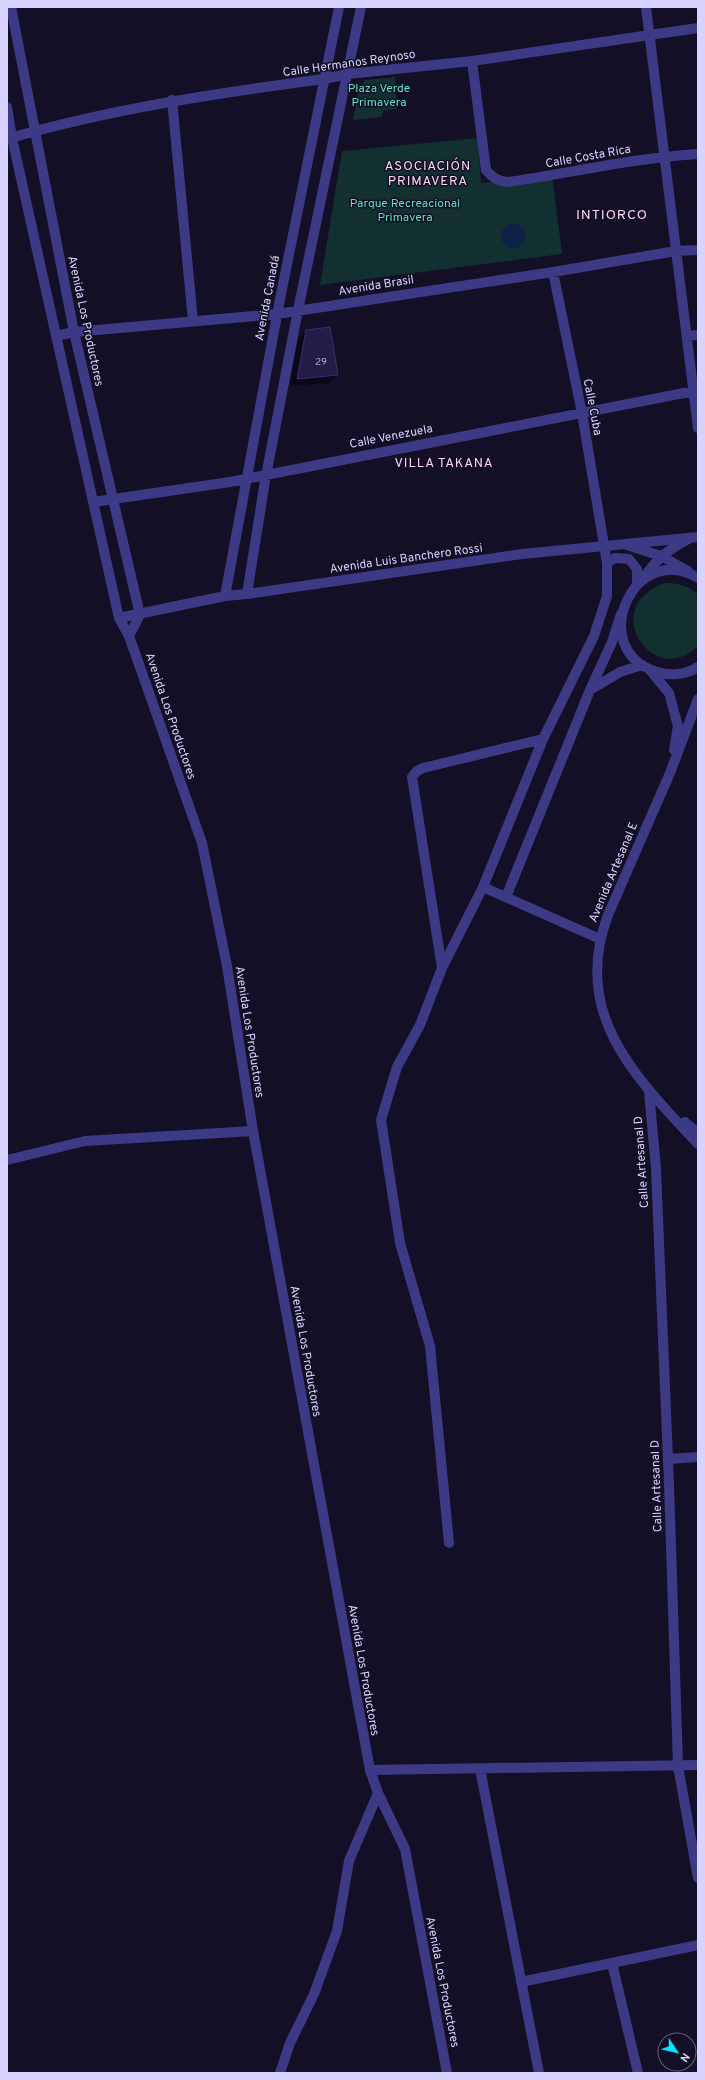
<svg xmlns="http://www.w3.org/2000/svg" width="705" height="2080" font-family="Overpass,sans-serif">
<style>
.green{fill:#12302f}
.water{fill:#0c2248}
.shadow{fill:#0007}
.building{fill:#241b47;stroke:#3b2d73}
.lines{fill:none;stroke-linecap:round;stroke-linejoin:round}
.minor{stroke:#3d3a85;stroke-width:10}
.tertiary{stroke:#3d3a85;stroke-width:10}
.labels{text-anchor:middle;stroke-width:3;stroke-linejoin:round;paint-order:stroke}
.number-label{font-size:10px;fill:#aca6d1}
.street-label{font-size:12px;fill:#d9d4ff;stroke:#130f26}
.park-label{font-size:12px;fill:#5fe0c0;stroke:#130f26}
.neighbourhood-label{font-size:13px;letter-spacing:1px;fill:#ffd6f0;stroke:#130f26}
.quarter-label{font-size:14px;letter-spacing:1px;fill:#ffd6f0;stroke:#130f26}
</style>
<rect width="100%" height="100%" fill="#130f26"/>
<!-- green -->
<path class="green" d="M 395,77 L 397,109 L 383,111 L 382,117 L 353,120 L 359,88 L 365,80 Z
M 478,138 L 481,183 L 552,175 L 562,254 L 320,285 L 342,151 Z
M 665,583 C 678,583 687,585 698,594 L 698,646 C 655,690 596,608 665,583 Z"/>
<!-- water -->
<path class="water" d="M501 236a12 12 0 1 1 24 0a12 12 0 1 1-24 0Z"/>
<!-- shadow -->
<path class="shadow" d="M 306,331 L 337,375 L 329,383 L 290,386 L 298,339 Z"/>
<!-- building -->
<path class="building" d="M 330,327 L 338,375 L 297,379 L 306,330 Z"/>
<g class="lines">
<!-- minor -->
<path class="minor" d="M 646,7 L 698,428
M 472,61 L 486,170 C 493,178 498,181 508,182 C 571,173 634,158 698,154
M 172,100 L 193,321
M 56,336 L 74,332 L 277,314 L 553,272 L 676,251 L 698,250
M 687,336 L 698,335
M 93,502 L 230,482 L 694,391
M 627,545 L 661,556 L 688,571
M 607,563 L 615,558 L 629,559 L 637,569 L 637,584
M 698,578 C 635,539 584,649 657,672 C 670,676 686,675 698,667
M 643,579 C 656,559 669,549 690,538
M 247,594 L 265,481 L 298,310 L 361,7
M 225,596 L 280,299 L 339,7
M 129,636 L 202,843 L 227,966 L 253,1131 L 370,1770 L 378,1793 L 405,1849 L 447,2073
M 650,670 L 669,693 L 678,726 L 674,750
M 590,690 L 620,672 L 642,665
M 698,699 L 670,773 L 608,915 C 571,1014 635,1077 698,1144
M 483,887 L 600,939
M 506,897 L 590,690 L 612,642 L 621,614
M 442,968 L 412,777 L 417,771 L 423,768 L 543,739 L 594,636 L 607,596 L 607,563 L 582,413 L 553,272
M 649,1091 L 656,1169 L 669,1484 L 678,1766 L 698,1878
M 685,1122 L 698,1133
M 7,1160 L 85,1141 L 253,1131
M 668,1459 L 698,1457
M 449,1543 L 430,1346 L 400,1243 L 381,1120 L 397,1067 L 420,1025 L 442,968 L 483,887 L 543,739
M 480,1769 L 539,2073
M 370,1770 L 698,1765
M 612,1963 L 638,2073
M 521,1982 L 698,1945
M 280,2073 L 290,2043 L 314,1994 L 337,1931 L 349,1861 L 378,1793"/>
<!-- tertiary -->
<path class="tertiary" d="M 11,7 L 74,332 L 140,615 L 129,636
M 7,107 L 12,138 L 119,618 L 129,636
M 7,139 C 110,109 217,93 324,79 L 348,74 L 472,61 L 698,28
M 119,618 L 225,596 L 247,594 L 522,554 L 698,537"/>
</g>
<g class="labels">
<!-- number labels -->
<g class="number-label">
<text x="321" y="365">29</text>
</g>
<!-- street labels -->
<g class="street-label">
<text transform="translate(349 63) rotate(-8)" y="4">Calle Hermanos Reynoso</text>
<text transform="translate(588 156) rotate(-10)" y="4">Calle Costa Rica</text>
<text transform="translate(376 285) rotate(-9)" y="4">Avenida Brasil</text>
<text transform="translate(267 298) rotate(-79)" y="4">Avenida Canadá</text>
<text transform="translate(86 321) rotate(78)" y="4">Avenida Los Productores</text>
<text transform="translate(593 407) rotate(79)" y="4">Calle Cuba</text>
<text transform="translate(391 436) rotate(-11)" y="4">Calle Venezuela</text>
<text transform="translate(406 558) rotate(-8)" y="4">Avenida Luis Banchero Rossi</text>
<text transform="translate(171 716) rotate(71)" y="4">Avenida Los Productores</text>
<text transform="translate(613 872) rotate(-67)" y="4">Avenida Artesanal E</text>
<text transform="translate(250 1032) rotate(81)" y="4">Avenida Los Productores</text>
<text transform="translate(641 1162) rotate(-94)" y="4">Calle Artesanal D</text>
<text transform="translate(306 1351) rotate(80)" y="4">Avenida Los Productores</text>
<text transform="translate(656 1486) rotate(-92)" y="4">Calle Artesanal D</text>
<text transform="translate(364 1670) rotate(80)" y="4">Avenida Los Productores</text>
<text transform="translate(443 1982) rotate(79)" y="4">Avenida Los Productores</text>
</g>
<!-- park labels -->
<g class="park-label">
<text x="379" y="92">Plaza Verde<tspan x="379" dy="14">Primavera</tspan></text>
<text x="405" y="207">Parque Recreacional<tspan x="405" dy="14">Primavera</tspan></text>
</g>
<!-- neighbourhood labels -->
<g class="neighbourhood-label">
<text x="428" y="170">ASOCIACIÓN<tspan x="428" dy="15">PRIMAVERA</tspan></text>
<text x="444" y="467">VILLA TAKANA</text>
</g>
<!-- quarter labels -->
<g class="quarter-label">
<text x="612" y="219">INTIORCO</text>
</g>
</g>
<!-- border -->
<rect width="705" height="2080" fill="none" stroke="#d9d4ff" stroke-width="16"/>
<!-- north arrow -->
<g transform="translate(677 2052) rotate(125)"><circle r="19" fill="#130f26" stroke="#625e7d"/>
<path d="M0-3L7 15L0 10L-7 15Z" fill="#00e5ff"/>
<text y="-6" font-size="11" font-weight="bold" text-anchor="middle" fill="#d9d4ff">N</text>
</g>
</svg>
